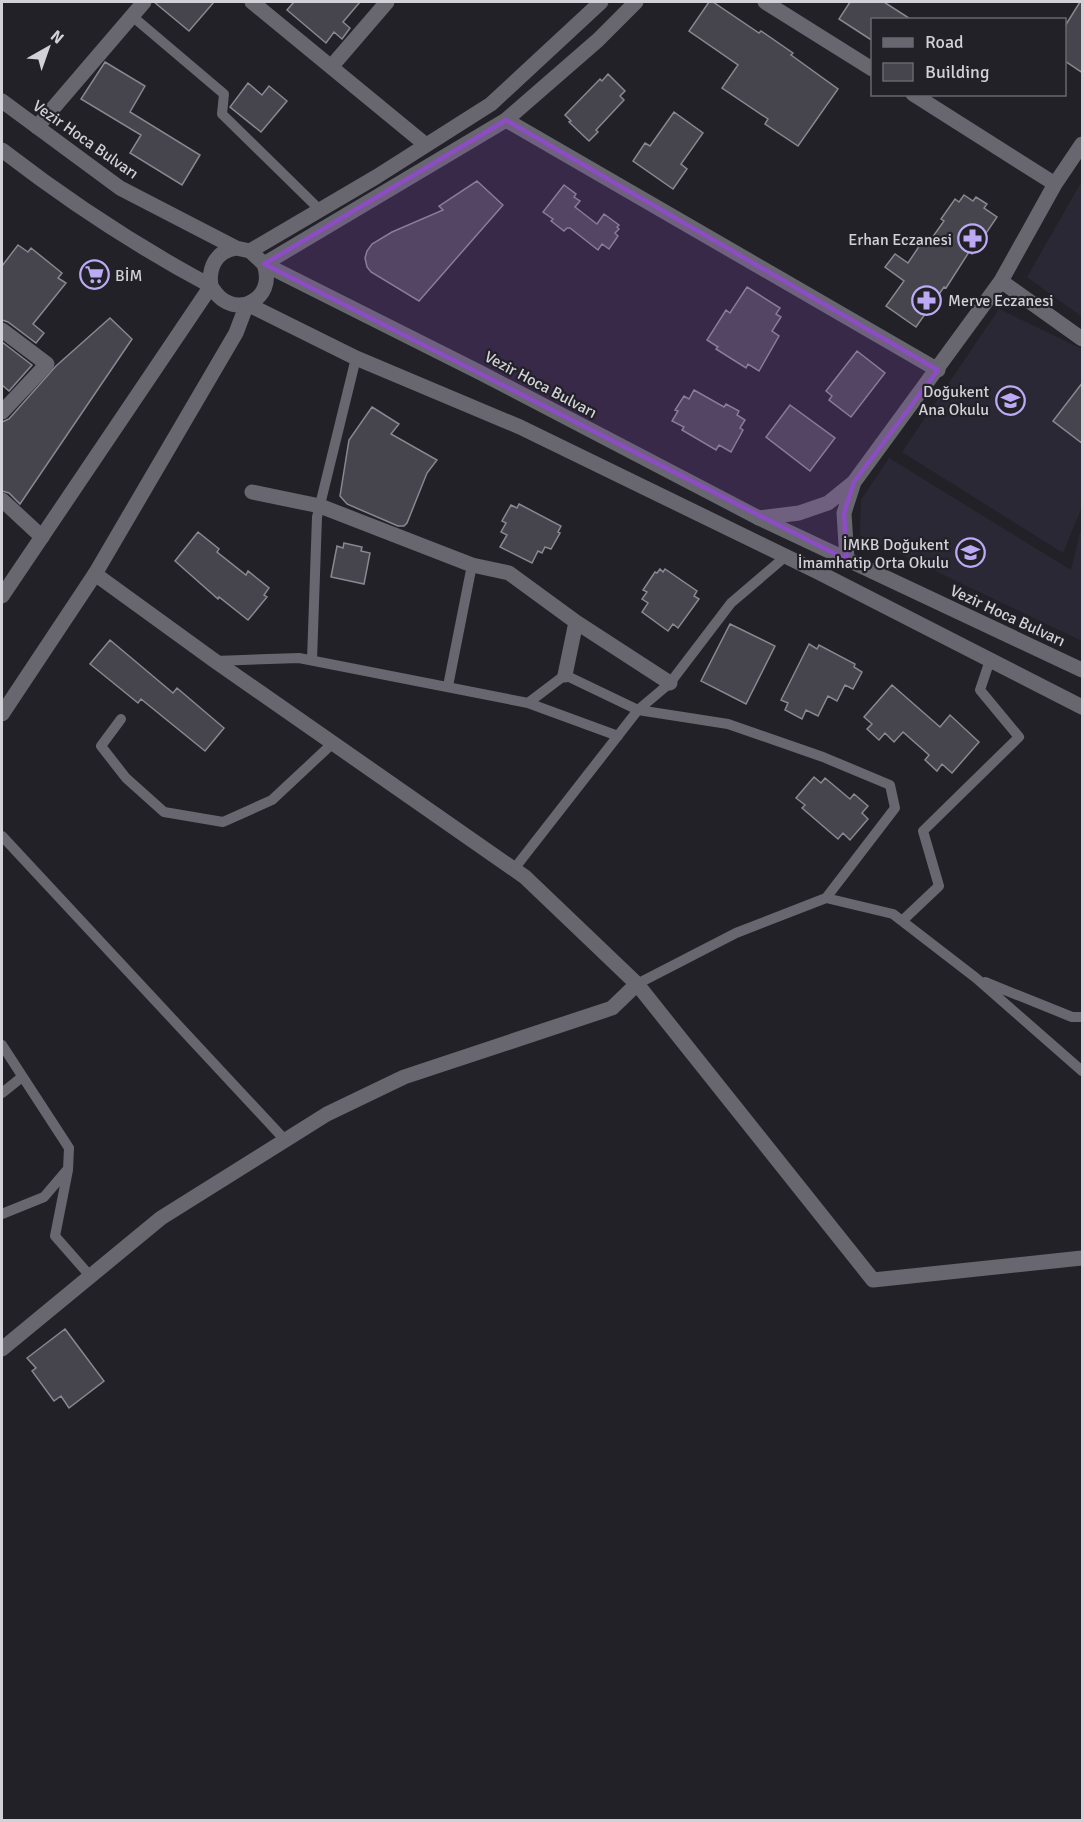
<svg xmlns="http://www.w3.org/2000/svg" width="1084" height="1822" font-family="Signika,sans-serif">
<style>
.built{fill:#2b2835}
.building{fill:#46444d;stroke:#898790;stroke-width:1.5}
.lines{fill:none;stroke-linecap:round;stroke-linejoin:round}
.service{stroke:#68666f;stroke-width:10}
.minor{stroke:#68666f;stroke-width:15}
.secondary{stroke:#68666f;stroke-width:15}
.marked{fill:#8c4dc4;fill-opacity:0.2;stroke:#8c4dc4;stroke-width:4.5;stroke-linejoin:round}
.labels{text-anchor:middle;stroke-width:4.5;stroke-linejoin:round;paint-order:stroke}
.street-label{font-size:16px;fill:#d2d1d7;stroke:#222128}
.poi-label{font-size:16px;fill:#d2d1d7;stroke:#222128;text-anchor:end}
</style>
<rect width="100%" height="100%" fill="#222128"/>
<!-- built -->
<path class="built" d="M 1082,181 L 1082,317 L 1027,277 Z
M 999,309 L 1082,349 L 1082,507 L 1063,553 L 902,452 Z
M 889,458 L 1071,570 L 1082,525 L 1082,641 L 860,535 L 861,500 Z"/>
<!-- building -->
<path class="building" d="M 154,2 L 153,2 L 214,2 L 189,31 Z
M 294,2 L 360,2 L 343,22 L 350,28 L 342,39 L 334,32 L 326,43 L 287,10 Z
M 709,2 L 713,2 L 759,33 L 761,31 L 793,53 L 791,55 L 838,89 L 798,146 L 765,124 L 768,119 L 722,88 L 738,65 L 689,31 Z
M 850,2 L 884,2 L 912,20 L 873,20 L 873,41 L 839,19 Z
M 1080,2 L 1083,2 L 1083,73 L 1065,61 L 1065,26 Z
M 105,62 L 145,86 L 130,112 L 200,155 L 182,185 L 130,153 L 141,135 L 81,99 Z
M 608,74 L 625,91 L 620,96 L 624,100 L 596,130 L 598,132 L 589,141 L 569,122 L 571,121 L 565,115 L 600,79 L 602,81 Z
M 248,83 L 262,95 L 269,86 L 287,101 L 261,132 L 230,107 Z
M 674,112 L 703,133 L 681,164 L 687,169 L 673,189 L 633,161 L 645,143 L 650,146 Z
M 477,181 L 503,205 L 419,301 L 371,272 L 367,267 L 365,258 L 367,251 L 372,244 L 392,232 L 443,210 L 439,206 Z
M 564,185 L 576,194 L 574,197 L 580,201 L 575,207 L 597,224 L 604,214 L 619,225 L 617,227 L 619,229 L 615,233 L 618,236 L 609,249 L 602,244 L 598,250 L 570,228 L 567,228 L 564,231 L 551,221 L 553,219 L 543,212 Z
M 964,195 L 973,201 L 976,197 L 987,204 L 984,208 L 997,217 L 972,254 L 969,252 L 946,288 L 944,287 L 916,327 L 886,306 L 904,281 L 885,267 L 895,254 L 908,263 L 922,242 L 927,245 L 944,221 L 941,219 L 955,199 L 959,202 Z
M 18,245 L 28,252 L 31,248 L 62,273 L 58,278 L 66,283 L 33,324 L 44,333 L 36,343 L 8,322 L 2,320 L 2,266 Z
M 747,287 L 780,308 L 776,314 L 781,317 L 772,331 L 779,336 L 759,371 L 748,364 L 746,368 L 716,349 L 718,347 L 707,340 L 726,310 L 730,313 Z
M 110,318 L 132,339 L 20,504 L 9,493 L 2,491 L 2,422 L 9,419 L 56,366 Z
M 2,342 L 32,365 L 9,391 L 2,385 Z
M 857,351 L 885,373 L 851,417 L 829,400 L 832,396 L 826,391 Z
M 1083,382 L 1083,444 L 1053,421 Z
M 694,390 L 724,407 L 726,404 L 739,411 L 737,415 L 745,420 L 740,428 L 743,430 L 731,452 L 719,445 L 716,450 L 682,430 L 684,427 L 672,421 L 678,411 L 675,410 L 684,396 L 689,399 Z
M 790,405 L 835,438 L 810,471 L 766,437 Z
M 372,407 L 399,424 L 391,434 L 437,460 L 427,473 L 407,523 L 404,526 L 398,526 L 347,504 L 340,496 L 349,440 Z
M 519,504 L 561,526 L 558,532 L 560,533 L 551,549 L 545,547 L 542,553 L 538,551 L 532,563 L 500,547 L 507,535 L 501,532 L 506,523 L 502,521 L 511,505 L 517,508 Z
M 198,532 L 219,549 L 217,552 L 246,575 L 248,571 L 269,588 L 264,595 L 267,597 L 248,620 L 219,597 L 218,599 L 175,561 Z
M 344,543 L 362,547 L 361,551 L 370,553 L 364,584 L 331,577 L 337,546 L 343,548 Z
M 660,569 L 663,572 L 665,569 L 697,591 L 694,596 L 699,599 L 678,628 L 673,624 L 668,631 L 642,612 L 648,603 L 642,599 L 647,592 L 643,590 L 655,572 L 657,573 Z
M 730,624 L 775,646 L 746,704 L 701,681 Z
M 110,640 L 173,693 L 177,688 L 224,728 L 205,751 L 141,699 L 138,703 L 90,664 Z
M 809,644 L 817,649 L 819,645 L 855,664 L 854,667 L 862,672 L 853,689 L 845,685 L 837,701 L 828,696 L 818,716 L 806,710 L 802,719 L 785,710 L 788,703 L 781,700 Z
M 892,685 L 940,727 L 950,715 L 979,742 L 952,773 L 942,764 L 937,771 L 925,760 L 929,755 L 903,732 L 894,742 L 885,733 L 879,740 L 867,729 L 872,724 L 864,717 Z
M 814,777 L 821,783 L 825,778 L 850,799 L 854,794 L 868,806 L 862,813 L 868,819 L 850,840 L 843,833 L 838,839 L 802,808 L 805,805 L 796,798 Z
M 65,1329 L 104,1381 L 69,1408 L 61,1396 L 54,1401 L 32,1371 L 36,1368 L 27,1358 Z"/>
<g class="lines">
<!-- service -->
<path class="service" d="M 132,16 L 224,94 L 222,114 L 320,210
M 312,660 L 317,517 L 356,358
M 215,661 L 299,658 L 528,703 L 565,675 L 638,710 L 728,724 L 823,757 L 890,785 L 895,808 L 826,898
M 448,686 L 472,565
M 528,703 L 618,736
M 121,719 L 101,746 L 126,778 L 164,812 L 223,822 L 272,800 L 333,743
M 2,836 L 285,1140
M 514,869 L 638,710 L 670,683 L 731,603 L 786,556
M 902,921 L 939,886 L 923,831 L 1019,737 L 980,690 L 990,660
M 985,982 L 1072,1017 L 1082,1017
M 637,984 L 736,933 L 826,898 L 893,914 L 976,978 L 1082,1071
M 2,1045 L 69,1148 L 68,1170 L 55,1236 L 91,1277
M 2,1093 L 22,1077
M 2,1214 L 44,1197 L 67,1170"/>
<!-- minor -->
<path class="minor" d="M 252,2 L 426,145
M 765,2 L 872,69
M 331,67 L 387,2
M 913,94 L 1055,184
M 506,120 L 938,370
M 37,127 L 144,2
M 250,251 L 376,177 L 491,104 L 601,2
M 264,264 L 506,120 L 598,40 L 636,2
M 1001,281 L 1082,339
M 2,330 L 47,364 L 2,412
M 252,492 L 320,506 L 472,565 L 509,573 L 576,622 L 670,683
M 2,500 L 42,537
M 759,518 L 799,513 L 828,503 L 854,482 L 1001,281 L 1055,184 L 1082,144
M 847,560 L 844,513 L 854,482
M 95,574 L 215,661 L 525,877 L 637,984 L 873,1280 L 1082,1258
M 565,675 L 576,622
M 2,1349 L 161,1218 L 327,1114 L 404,1077 L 612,1008 L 637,984"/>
<!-- secondary -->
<path class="secondary" d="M 2,101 L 120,188 L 236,248 L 250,251 L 264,264 L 481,373 L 759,518 L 1082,670
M 2,150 C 68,201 138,247 211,286 C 219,300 231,308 247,304 L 356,358 L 520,427 L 818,572 L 1082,707
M 2,596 L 211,286 C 208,268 216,251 236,248
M 2,714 L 95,574 L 236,333 L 247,304 C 265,297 270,281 264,264"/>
</g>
<!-- marked area -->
<path class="marked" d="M 506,120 L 938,370 L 854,482 L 844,513 L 847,560 L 264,264 Z"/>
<!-- icons -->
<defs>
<symbol id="pharmacy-ring" viewBox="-11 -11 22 22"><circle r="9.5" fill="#222128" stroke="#bcaaf5" stroke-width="1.5"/><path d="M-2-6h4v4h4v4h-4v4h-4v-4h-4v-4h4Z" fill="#bcaaf5"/></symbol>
<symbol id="supermarket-ring" viewBox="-11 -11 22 22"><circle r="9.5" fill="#222128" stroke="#bcaaf5" stroke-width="1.5"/><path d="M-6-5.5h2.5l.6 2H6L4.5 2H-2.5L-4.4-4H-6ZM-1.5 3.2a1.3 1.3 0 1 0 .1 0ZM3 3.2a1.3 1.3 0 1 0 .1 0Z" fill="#bcaaf5"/></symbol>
<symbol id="school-ring" viewBox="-11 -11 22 22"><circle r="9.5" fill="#222128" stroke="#bcaaf5" stroke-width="1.5"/><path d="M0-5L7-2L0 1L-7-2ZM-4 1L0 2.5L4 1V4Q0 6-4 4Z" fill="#bcaaf5"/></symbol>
</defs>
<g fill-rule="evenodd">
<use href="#pharmacy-ring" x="956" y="222" width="33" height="33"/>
<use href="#supermarket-ring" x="78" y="258" width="33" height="33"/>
<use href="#pharmacy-ring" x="910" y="284" width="33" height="33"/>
<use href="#school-ring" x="994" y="384" width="33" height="33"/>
<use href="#school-ring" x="954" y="536" width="33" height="33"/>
</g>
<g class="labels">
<!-- street labels -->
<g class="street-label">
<text transform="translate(86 139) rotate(35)" y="6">Vezir Hoca Bulvarı</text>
<text transform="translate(541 384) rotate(28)" y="6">Vezir Hoca Bulvarı</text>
<text transform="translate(1008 615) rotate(25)" y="6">Vezir Hoca Bulvarı</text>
</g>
<!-- poi labels -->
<g class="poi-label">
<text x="952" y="245">Erhan Eczanesi</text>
<text x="115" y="281" text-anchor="start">BİM</text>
<text x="948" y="306" text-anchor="start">Merve Eczanesi</text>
<text x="989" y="397">Doğukent<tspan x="989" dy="18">Ana Okulu</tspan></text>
<text x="949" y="550">İMKB Doğukent<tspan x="949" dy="18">İmamhatip Orta Okulu</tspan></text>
</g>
</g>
<!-- border -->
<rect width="1084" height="1822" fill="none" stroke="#d2d1d7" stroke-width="6"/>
<!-- legend -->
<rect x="871" y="18" width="195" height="78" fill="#222128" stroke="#68676e" stroke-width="1.5"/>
<rect x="883" y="38" width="30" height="9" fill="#68666f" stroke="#68676e" stroke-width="1.5"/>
<text x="925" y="48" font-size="18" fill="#d2d1d7">Road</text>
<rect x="883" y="63" width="30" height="18" fill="#46444d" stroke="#68676e" stroke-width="1.5"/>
<text x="925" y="78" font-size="18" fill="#d2d1d7">Building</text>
<!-- north arrow -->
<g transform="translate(48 48) rotate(40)" stroke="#222128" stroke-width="4.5" paint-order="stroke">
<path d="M0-4.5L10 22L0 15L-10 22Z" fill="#d2d1d7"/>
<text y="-9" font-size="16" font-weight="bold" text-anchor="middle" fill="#d2d1d7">N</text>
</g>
</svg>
